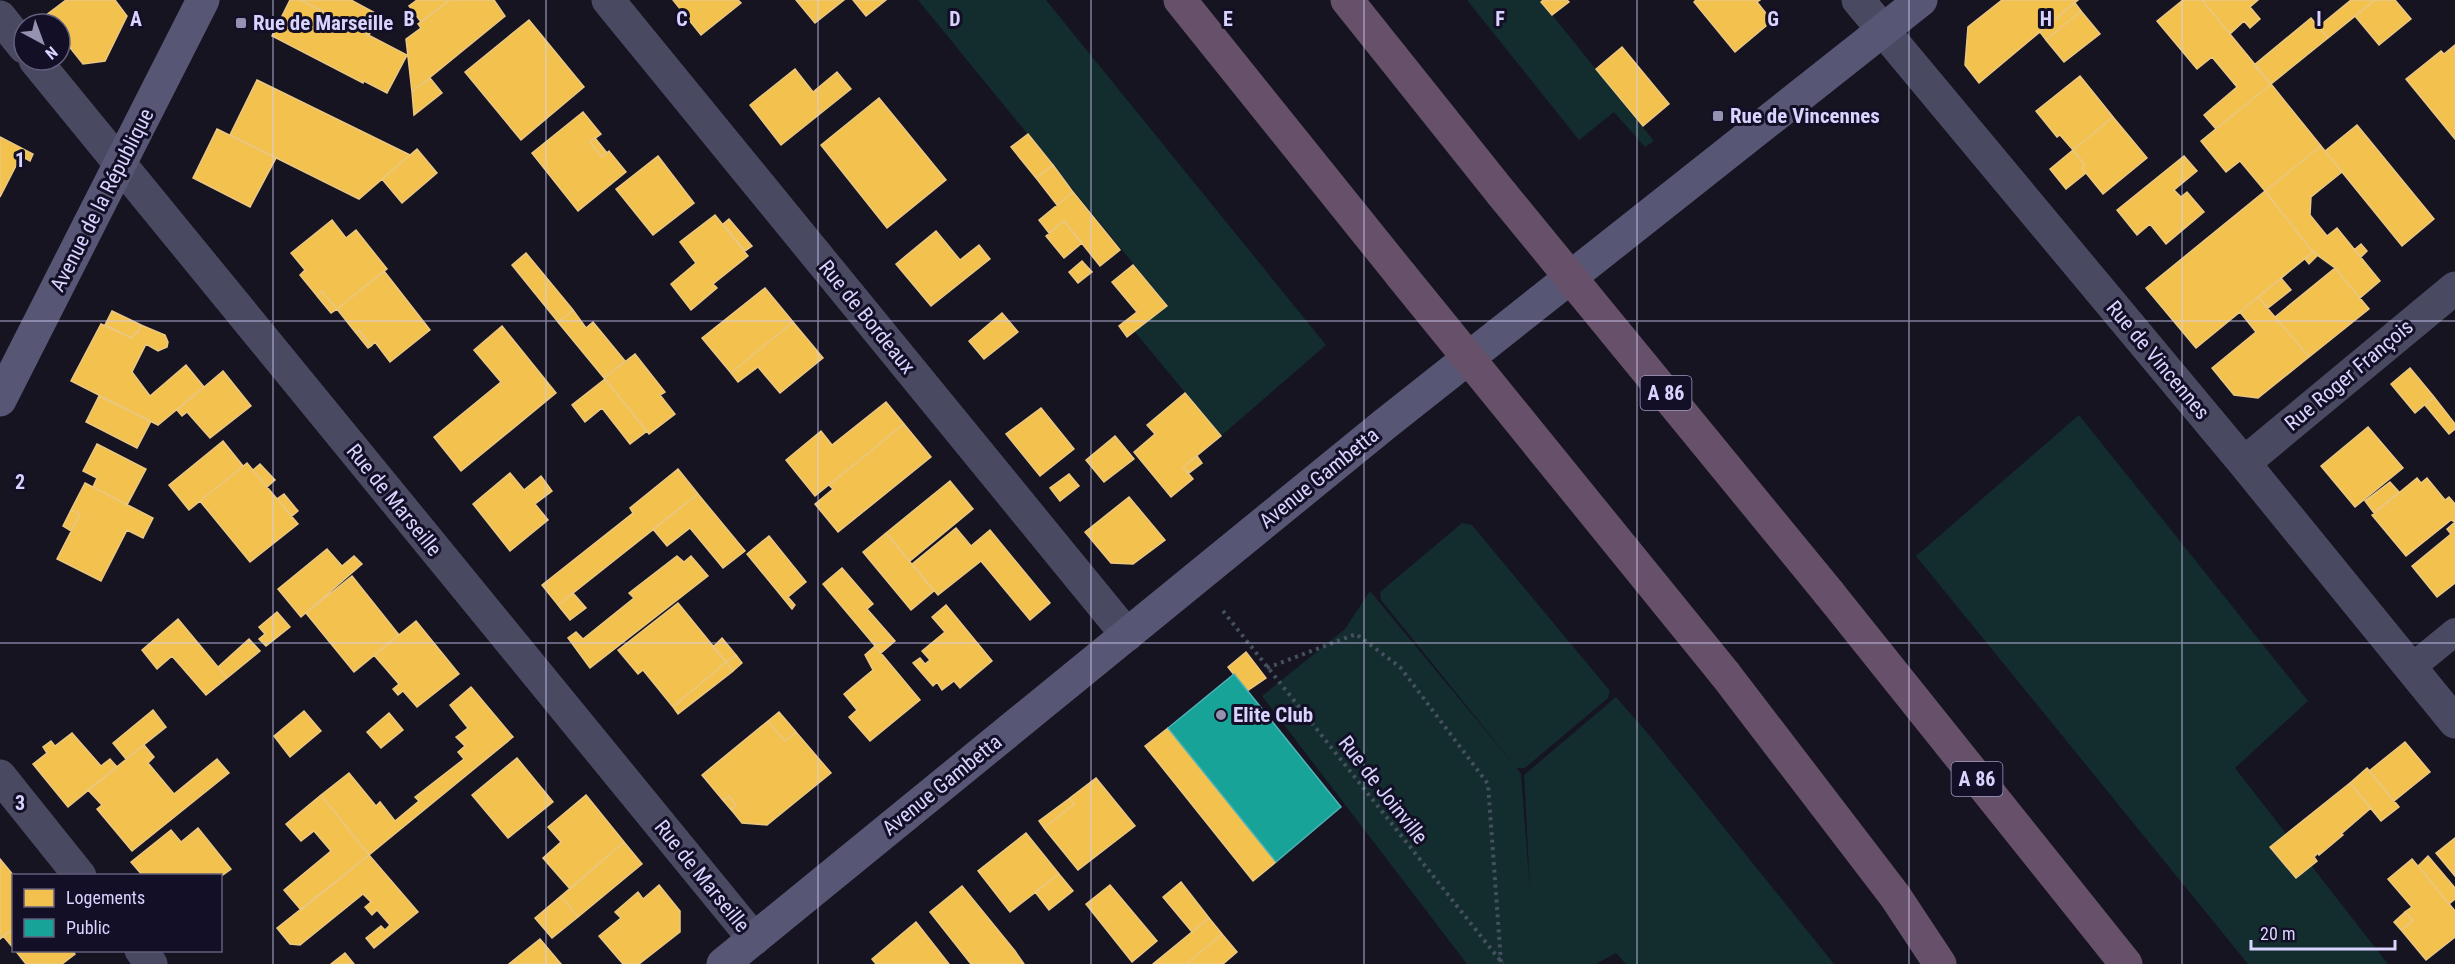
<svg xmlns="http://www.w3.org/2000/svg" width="2455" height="964" font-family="'Roboto Condensed',sans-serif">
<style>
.green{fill:#132c2d}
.homes{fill:#f2c14e;stroke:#eac783;stroke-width:1.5}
.public{fill:#17a398;stroke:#51b2b7;stroke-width:1.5}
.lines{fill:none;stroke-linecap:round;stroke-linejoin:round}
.path{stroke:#44505f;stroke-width:4;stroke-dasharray:3 4.5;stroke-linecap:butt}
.lane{stroke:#4a4962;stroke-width:28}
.street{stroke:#4a4962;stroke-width:33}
.secondary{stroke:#575674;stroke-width:33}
.highway{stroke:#67516a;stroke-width:33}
.highway-bridge{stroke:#67516a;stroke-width:33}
.grid{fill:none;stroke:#d9d4ff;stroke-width:1.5;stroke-opacity:0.55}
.poi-dot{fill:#9591b1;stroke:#130f26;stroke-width:2}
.labels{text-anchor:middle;stroke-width:6;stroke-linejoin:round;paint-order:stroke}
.shield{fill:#130f26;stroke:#9e99be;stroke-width:1.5}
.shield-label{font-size:20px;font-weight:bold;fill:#d9d4ff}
.poi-label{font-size:21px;font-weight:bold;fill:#d9d4ff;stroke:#130f26;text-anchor:start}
.street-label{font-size:21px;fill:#d9d4ff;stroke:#130f26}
.grid-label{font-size:20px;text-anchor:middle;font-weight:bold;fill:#d9d4ff;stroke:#130f26;stroke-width:6;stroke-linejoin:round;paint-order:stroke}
</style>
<rect width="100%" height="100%" fill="#161421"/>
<!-- green -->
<path class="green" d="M 918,0 L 1046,0 L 1326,345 L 1221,436 L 1135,332 L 1167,305 Z
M 1467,0 L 1540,0 L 1654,141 L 1645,147 L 1614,112 L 1579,140 Z
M 2079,415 L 2308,701 L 2235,768 L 2388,964 L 2248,964 L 1916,556 Z
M 1462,523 L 1472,525 L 1610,691 L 1608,698 L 1525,768 L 1517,768 L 1521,774 L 1530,890 L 1524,775 L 1616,697 L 1650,736 L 1834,964 L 1626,964 L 1616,953 L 1596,964 L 1467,964 L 1262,696 L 1345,629 L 1370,591 L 1516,767 L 1381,600 L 1380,592 Z"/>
<!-- homes -->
<path class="homes" d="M 66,0 L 115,0 L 127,16 L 105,61 L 83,64 L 60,35 L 60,24 L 51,24 L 45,16 Z
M 290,0 L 301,0 L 407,55 L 387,93 L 364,81 L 363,83 L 272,36 Z
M 301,0 L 351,0 L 379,15 L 369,35 Z
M 417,0 L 450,0 L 421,22 L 409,6 Z
M 450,0 L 494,0 L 505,16 L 412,92 L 406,39 L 421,28 L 418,24 Z
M 673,0 L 738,0 L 741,3 L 701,35 Z
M 796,0 L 844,0 L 815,23 Z
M 853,0 L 886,0 L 866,16 Z
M 1543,0 L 1567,0 L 1569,2 L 1552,15 L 1541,2 Z
M 1696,0 L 1760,0 L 1757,2 L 1772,21 L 1735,52 L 1694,2 Z
M 2002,0 L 2078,0 L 1979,83 L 1965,65 L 1968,27 Z
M 2183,0 L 2202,0 L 2271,84 L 2216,129 L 2204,115 L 2237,87 L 2212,57 L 2197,69 L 2157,21 Z
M 2202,0 L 2258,0 L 2250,7 L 2260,19 L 2250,28 L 2244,21 L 2230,34 Z
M 2351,0 L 2375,0 L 2328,38 L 2318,27 Z
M 2375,0 L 2395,0 L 2411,19 L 2379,45 L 2355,16 Z
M 2075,3 L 2081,11 L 2046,40 L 2040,32 Z
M 2081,11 L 2100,34 L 2064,62 L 2046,40 Z
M 2311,18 L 2328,38 L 2271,84 L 2254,65 Z
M 529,20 L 584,87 L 521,140 L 465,72 Z
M 2455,45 L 2455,139 L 2406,79 L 2441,51 L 2444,54 Z
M 1622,47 L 1669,104 L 1643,126 L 1596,69 Z
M 795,69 L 813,92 L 837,72 L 851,89 L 781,145 L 750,105 Z
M 2080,76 L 2113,117 L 2073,150 L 2060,135 L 2057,137 L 2036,111 Z
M 430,78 L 442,93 L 414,115 L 412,92 Z
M 257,80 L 410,155 L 359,199 L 230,135 Z
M 2271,84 L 2321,146 L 2265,191 L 2240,161 L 2226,172 L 2201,141 Z
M 879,98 L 946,180 L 887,228 L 821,145 Z
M 583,112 L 601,134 L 590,142 L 602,157 L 609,151 L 626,172 L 578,211 L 532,153 Z
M 2113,117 L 2147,158 L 2103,194 L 2082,168 L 2085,165 L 2073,150 Z
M 2357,125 L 2434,219 L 2402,246 L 2325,151 Z
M 217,129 L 276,158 L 250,207 L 193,178 Z
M 1028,134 L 1053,165 L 1036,178 L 1011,147 Z
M 0,137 L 33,154 L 30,161 L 21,156 L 0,197 Z
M 595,138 L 607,153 L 602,157 L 590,142 Z
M 2321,146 L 2342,172 L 2311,197 L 2310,215 L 2327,236 L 2337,228 L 2380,281 L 2360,298 L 2335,268 L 2313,252 L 2265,191 Z
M 417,149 L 437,173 L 402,203 L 382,179 Z
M 2073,150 L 2085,165 L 2082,168 L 2086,173 L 2066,189 L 2050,169 Z
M 658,156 L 694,203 L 653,235 L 616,189 Z
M 2184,156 L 2197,171 L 2174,190 L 2181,197 L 2187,192 L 2204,212 L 2166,244 L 2150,224 L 2137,235 L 2117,210 Z
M 1053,165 L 1073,192 L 1057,205 L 1036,178 Z
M 2265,191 L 2313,252 L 2196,348 L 2146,288 Z
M 1073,192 L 1120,250 L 1100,266 L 1064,221 L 1049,233 L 1039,220 Z
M 715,215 L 748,256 L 713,284 L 717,288 L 691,310 L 671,284 L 696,263 L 680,242 Z
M 729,219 L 752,246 L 745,251 L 723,224 Z
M 332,220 L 346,238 L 356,230 L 387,269 L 337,309 L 322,291 L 317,296 L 300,275 L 305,270 L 291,253 Z
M 1064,221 L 1082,243 L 1064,258 L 1046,236 Z
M 936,231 L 960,260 L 979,245 L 990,259 L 931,306 L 896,264 Z
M 2361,244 L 2367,251 L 2361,257 L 2354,250 Z
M 2313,252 L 2318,255 L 2309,264 L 2305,259 Z
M 526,253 L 573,310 L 558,322 L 512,265 Z
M 1082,261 L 1092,272 L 1078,283 L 1069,272 Z
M 1133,265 L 1167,306 L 1127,337 L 1119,326 L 1137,312 L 1112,282 Z
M 2335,268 L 2369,309 L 2309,357 L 2275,317 Z
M 384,271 L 430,330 L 390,362 L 375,342 L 371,346 L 359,330 L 356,333 L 337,309 Z
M 2281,278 L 2291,290 L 2268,308 L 2258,297 Z
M 765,288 L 793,322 L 731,373 L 702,338 Z
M 322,291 L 337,309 L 331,313 L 317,296 Z
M 2258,297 L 2309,357 L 2258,398 L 2234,395 L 2212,368 L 2256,332 L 2240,312 Z
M 573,310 L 586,328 L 593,322 L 625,361 L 604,378 L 558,322 Z
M 112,311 L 141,325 L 138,333 L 136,332 L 132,338 L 105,325 Z
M 1002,313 L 1018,332 L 984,359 L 969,341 Z
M 793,322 L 823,358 L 780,393 L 758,367 L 738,382 L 731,373 Z
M 101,324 L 132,338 L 136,332 L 138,333 L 141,325 L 165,335 L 168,342 L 167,347 L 158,351 L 146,344 L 132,372 L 150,396 L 186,365 L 204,387 L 158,425 L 71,381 Z
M 502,326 L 556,393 L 461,471 L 434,437 L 501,382 L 474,350 Z
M 359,330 L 371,346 L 368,348 L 356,333 Z
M 635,354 L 665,392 L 660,395 L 675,414 L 649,434 L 604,378 Z
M 2410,368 L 2434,397 L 2415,413 L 2391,384 Z
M 223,371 L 251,406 L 210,438 L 187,412 L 182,416 L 177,410 Z
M 605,379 L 647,431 L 630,444 L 602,408 L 585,422 L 572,405 Z
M 1185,393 L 1221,436 L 1183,467 L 1193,479 L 1171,497 L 1134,452 L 1155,434 L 1147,425 Z
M 99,396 L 151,421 L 137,448 L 86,422 Z
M 2434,397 L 2455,424 L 2455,429 L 2449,434 L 2425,405 Z
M 886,402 L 904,424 L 815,496 L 786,460 L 821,431 L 832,445 Z
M 1041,408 L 1074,449 L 1040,476 L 1006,434 Z
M 904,424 L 931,457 L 838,532 L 815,504 L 833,489 L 829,485 Z
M 2368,427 L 2403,468 L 2355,507 L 2321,466 Z
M 1115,436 L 1134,459 L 1104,482 L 1086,460 Z
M 223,441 L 243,466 L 189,510 L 169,485 Z
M 97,444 L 146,469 L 127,505 L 93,487 L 97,478 L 83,471 Z
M 1197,456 L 1202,463 L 1189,473 L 1183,467 Z
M 247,463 L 298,524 L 250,562 L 200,501 Z
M 260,464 L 275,480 L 267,487 L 253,470 Z
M 678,469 L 698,494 L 558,605 L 542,585 L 633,513 L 630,508 Z
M 510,473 L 524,490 L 541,476 L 552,491 L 535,504 L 548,520 L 510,551 L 473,504 Z
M 1069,474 L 1079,486 L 1060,501 L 1050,488 Z
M 2417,478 L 2421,483 L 2427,478 L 2445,500 L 2449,497 L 2455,504 L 2455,522 L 2451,520 L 2406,556 L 2372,515 Z
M 950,481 L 973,509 L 910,561 L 886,533 Z
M 2390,482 L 2399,492 L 2374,513 L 2365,501 Z
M 85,483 L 153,518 L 143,538 L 127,530 L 101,581 L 57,559 L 80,514 L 71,510 Z
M 284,494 L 298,511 L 292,516 L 277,499 Z
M 698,494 L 745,551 L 723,568 L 690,528 L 667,546 L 653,529 Z
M 1129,497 L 1165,540 L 1133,564 L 1111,563 L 1085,532 Z
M 71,510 L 80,514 L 71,531 L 63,526 Z
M 2455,522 L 2455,583 L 2437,597 L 2412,566 L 2451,534 L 2447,529 Z
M 956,528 L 971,546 L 990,530 L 1050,603 L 1030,620 L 981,561 L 938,595 L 912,564 Z
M 886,533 L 934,591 L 911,610 L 863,552 Z
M 769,536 L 806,582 L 788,597 L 795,605 L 792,609 L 747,554 Z
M 327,549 L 342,566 L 354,556 L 362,564 L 301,617 L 278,589 Z
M 677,556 L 684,562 L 691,556 L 708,576 L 590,668 L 568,638 L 576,632 L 583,639 L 634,598 L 629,593 Z
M 842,568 L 873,604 L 867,609 L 895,641 L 881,653 L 823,584 Z
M 352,576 L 399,635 L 354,672 L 306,613 Z
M 573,593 L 586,608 L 570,620 L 558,605 Z
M 678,603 L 726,662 L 673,707 L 643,670 L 638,674 L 618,650 Z
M 946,605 L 992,661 L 960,688 L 954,681 L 942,690 L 937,682 L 933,686 L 913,663 L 920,658 L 925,664 L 930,660 L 922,651 L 945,632 L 932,617 Z
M 277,612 L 290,627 L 266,646 L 259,639 L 265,634 L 259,627 Z
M 178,619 L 227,678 L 206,695 L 172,656 L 157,669 L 142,650 Z
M 416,621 L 459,674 L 417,707 L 403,691 L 398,695 L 393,689 L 399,684 L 374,655 Z
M 722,638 L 736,655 L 726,662 L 713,647 Z
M 249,639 L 260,651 L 227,678 L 218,667 Z
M 875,646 L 920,700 L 870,741 L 849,717 L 857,710 L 844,694 L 873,670 L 865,655 Z
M 1246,652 L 1266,678 L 1247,691 L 1228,667 Z
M 736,655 L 742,663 L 733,671 L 726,662 Z
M 726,662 L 733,671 L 678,714 L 673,707 Z
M 471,687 L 513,737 L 369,855 L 321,795 L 349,773 L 376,806 L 380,802 L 395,821 L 419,801 L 415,797 L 464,759 L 458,752 L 465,746 L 456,737 L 468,728 L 450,705 Z
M 153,710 L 166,727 L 126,759 L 113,743 Z
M 304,711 L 321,731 L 290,757 L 274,736 Z
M 779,712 L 796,732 L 785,741 L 768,721 Z
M 389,713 L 403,730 L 381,748 L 367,732 Z
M 768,721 L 785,741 L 796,732 L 831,773 L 767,825 L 742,823 L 733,812 L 732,808 L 736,805 L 729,796 L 724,800 L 721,798 L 702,775 Z
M 1168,728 L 1276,862 L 1253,881 L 1145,746 Z
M 72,733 L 101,766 L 110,759 L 117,767 L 68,807 L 33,764 L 47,753 L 43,747 L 51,741 L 55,746 Z
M 2405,742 L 2430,772 L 2394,801 L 2369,771 Z
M 144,745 L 154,757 L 148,763 L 174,794 L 217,759 L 229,773 L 132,851 L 97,809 L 102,805 L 88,790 Z
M 517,758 L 553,802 L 508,838 L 472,795 Z
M 2367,768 L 2399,807 L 2381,821 L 2350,783 Z
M 1096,778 L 1135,826 L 1078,870 L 1044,828 L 1074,804 L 1070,798 Z
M 2350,783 L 2371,808 L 2341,834 L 2343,835 L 2319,855 L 2318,853 L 2314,857 L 2317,861 L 2296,878 L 2270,847 Z
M 321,795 L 369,855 L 301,910 L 284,890 L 331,851 L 314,831 L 301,841 L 286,824 Z
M 586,795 L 624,842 L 570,889 L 543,858 L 561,842 L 548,827 Z
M 729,796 L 736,805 L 732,808 L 733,812 L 721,798 L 724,800 Z
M 1070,798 L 1074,804 L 1044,828 L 1039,821 Z
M 198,828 L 231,869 L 220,877 L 143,876 L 131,862 L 171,830 L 181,842 Z
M 1026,833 L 1059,874 L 1010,912 L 978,871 Z
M 2455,838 L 2455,876 L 2436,853 Z
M 624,842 L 642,864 L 578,917 L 561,896 Z
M 369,855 L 418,912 L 374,948 L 366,938 L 381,926 L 385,930 L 390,925 L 377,910 L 372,915 L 365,907 L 371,902 L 363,894 L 300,945 L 290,944 L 277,928 Z
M 2428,856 L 2455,888 L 2455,899 L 2449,904 L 2418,866 Z
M 0,859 L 14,876 L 14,928 L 0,939 Z
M 2412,859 L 2455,911 L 2455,937 L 2426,960 L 2401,930 L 2413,921 L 2405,912 L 2412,907 L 2388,879 Z
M 1059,874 L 1073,891 L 1049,910 L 1035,892 Z
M 1181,882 L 1209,918 L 1192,932 L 1163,897 Z
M 659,885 L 680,911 L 680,932 L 639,964 L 623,964 L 599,936 L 621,918 L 615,912 L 638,892 L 643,899 Z
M 1110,885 L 1157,941 L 1132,962 L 1086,904 Z
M 962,886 L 1015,951 L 1024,964 L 971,964 L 930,912 Z
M 561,896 L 578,917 L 552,938 L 535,918 Z
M 2405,912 L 2413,921 L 2401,930 L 2394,922 Z
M 1209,918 L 1222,934 L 1186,964 L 1153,964 Z
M 916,922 L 949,964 L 876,964 L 872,959 Z
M 14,928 L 14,949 L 3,936 Z
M 1222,934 L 1237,952 L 1223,964 L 1186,964 Z
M 540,939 L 561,964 L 509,964 Z
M 15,950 L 72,950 L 75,954 L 62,964 L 26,964 Z
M 345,953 L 354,964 L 331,964 Z"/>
<!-- public -->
<path class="public" d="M 1234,674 L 1341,807 L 1276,862 L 1168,728 Z"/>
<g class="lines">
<!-- path -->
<path class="path" d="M 1223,611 L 1503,964
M 1267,668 L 1356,634 L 1400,667 L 1488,784 L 1501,962"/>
<!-- lane -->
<path class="lane" d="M 2411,668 L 2455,632"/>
<!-- street -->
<path class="street" d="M 608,0 L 1127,635
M 1858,0 L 2244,463 L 2455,722
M 0,17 L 24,47
M 35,60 L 754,939
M 2244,463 L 2455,288
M 0,776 L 80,876
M 141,950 L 151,964"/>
<!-- secondary -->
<path class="secondary" d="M 0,400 L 203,0
M 723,964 L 1385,424 L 1921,0"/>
<!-- highway -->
<path class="highway" d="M 1180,0 L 1401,275
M 1347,0 L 1502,194
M 1829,593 L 2126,964
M 1725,674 L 1895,896 L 1940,964"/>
<!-- highway-bridge -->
<path class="highway-bridge" d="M 1502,194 L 1829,593
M 1401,275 L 1725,674"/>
</g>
<!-- grid -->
<path class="grid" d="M 273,0 L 273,964M 546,0 L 546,964M 818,0 L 818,964M 1091,0 L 1091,964M 1364,0 L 1364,964M 1637,0 L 1637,964M 1909,0 L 1909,964M 2182,0 L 2182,964M 0,321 L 2455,321M 0,643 L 2455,643"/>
<!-- markers -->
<g class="poi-dot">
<rect x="235" y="17" width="12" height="12" rx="3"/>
<rect x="1712" y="110" width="12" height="12" rx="3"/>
<circle cx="1221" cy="715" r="6"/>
</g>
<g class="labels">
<!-- shield labels -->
<g class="shield">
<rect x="1640.5" y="376" width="51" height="34" rx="4.5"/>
<rect x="1951.5" y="762" width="51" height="34" rx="4.5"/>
</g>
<g class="shield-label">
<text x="1666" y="400">A 86</text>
<text x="1977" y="786">A 86</text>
</g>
<!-- poi labels -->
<g class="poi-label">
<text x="253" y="30">Rue de Marseille</text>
<text x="1730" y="123">Rue de Vincennes</text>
<text x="1233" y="722">Elite Club</text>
</g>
<!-- street labels -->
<g class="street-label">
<text transform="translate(102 200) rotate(-63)" y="7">Avenue de la République</text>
<text transform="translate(867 317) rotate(51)" y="7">Rue de Bordeaux</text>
<text transform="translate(2158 360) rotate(50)" y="7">Rue de Vincennes</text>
<text transform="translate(2349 375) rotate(-40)" y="7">Rue Roger François</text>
<text transform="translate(1319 478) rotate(-39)" y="7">Avenue Gambetta</text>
<text transform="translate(394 500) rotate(51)" y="7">Rue de Marseille</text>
<text transform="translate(942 785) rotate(-39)" y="7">Avenue Gambetta</text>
<text transform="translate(1383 790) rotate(52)" y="7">Rue de Joinville</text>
<text transform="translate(702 876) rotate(51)" y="7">Rue de Marseille</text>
</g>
</g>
<g class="grid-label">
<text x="136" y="26">A</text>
<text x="409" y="26">B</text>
<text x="682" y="26">C</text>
<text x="955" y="26">D</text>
<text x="1228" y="26">E</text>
<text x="1500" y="26">F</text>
<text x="1773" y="26">G</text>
<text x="2046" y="26">H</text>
<text x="2319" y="26">I</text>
<text x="20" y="167">1</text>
<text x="20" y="489">2</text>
<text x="20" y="810">3</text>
</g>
<!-- legend -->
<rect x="12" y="874" width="210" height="78" fill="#130f26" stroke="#625e7d" stroke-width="1.5"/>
<rect x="24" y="889" width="30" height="18" fill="#f2c14e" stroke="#625e7d" stroke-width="1.5"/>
<text x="66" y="904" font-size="18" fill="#d9d4ff">Logements</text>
<rect x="24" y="919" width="30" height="18" fill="#17a398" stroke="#625e7d" stroke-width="1.5"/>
<text x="66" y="934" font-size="18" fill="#d9d4ff">Public</text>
<!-- north arrow -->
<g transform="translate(42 42) rotate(139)"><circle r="28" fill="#130f26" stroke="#625e7d" stroke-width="1.5"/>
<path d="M0-4.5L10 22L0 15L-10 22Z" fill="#9591b1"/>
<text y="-9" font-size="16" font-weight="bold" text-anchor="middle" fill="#d9d4ff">N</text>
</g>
<!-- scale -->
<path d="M2251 940v9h144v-9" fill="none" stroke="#d9d4ff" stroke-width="3"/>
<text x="2260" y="940" font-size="18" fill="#d9d4ff" stroke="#130f26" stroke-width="4.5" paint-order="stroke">20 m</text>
</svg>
